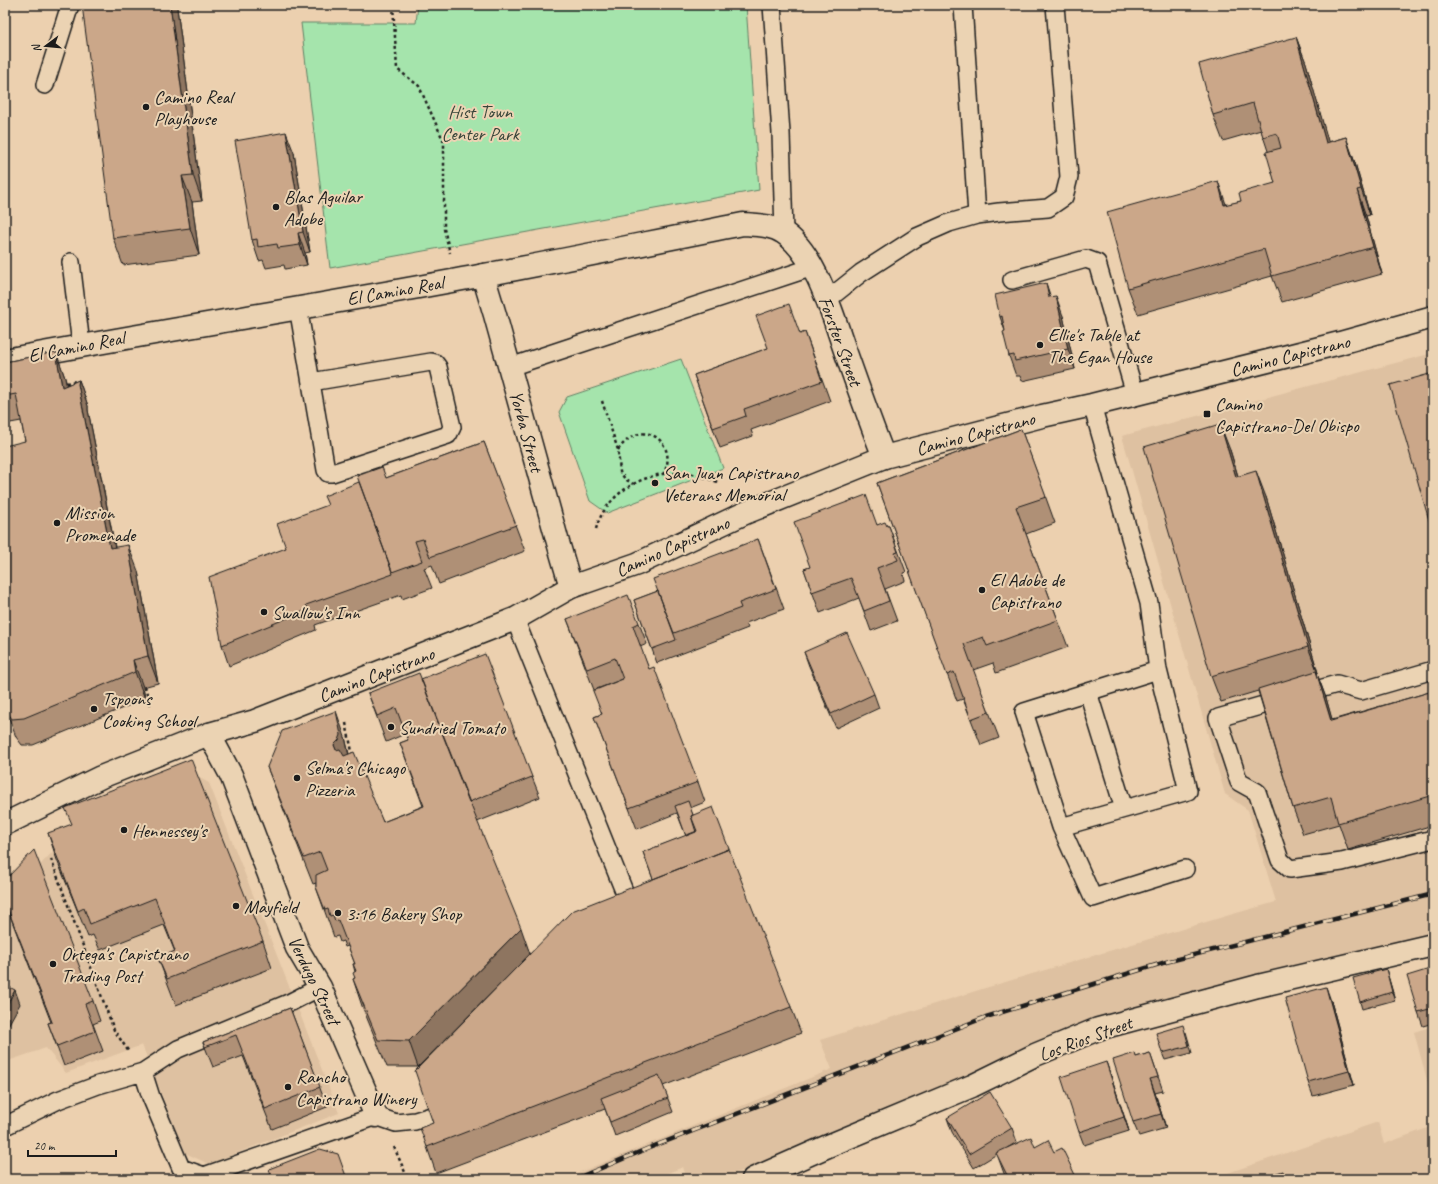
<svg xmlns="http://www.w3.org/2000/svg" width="1438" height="1184" font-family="Caveat,sans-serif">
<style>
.built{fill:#dec1a1}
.green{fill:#a5e4ac;stroke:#608064}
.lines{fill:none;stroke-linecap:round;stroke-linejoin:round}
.service-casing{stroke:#1c1c1c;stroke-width:20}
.minor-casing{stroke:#1c1c1c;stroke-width:25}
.tertiary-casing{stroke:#1c1c1c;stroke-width:25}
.secondary-casing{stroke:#1c1c1c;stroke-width:25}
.path{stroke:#1c1c1c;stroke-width:2.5;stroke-dasharray:3 3;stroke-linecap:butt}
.service{stroke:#ebd3b3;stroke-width:17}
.minor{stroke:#ebd3b3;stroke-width:22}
.tertiary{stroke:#ebd3b3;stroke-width:22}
.secondary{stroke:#ebd3b3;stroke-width:22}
.rail-casing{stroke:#1c1c1c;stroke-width:4.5}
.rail{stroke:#ebd3b3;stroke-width:3;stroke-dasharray:9;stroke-linecap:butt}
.wall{fill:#af9076;stroke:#1c1c1c}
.shaded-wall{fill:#8e7560;stroke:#1c1c1c}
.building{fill:#cba789;stroke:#1c1c1c}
.poi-dot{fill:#1c1c1c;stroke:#ebd3b3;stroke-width:1.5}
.labels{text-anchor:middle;stroke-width:4;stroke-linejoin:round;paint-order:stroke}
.poi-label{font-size:19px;fill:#1c1c1c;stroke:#ebd3b3;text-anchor:start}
.park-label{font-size:19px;fill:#374439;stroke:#ebd3b3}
.street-label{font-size:19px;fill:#1c1c1c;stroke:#ebd3b3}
</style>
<rect width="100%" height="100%" fill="#ecd0af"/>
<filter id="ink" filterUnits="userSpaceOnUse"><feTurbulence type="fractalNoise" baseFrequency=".025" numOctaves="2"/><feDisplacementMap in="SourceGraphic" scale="8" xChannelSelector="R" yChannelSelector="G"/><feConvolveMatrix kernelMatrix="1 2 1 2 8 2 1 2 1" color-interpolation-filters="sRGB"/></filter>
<g filter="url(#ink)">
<!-- built -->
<path class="built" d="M 1433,353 L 1433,933 L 1173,1000 L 1105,1020 L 722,1179 L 687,1179 L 683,1167 L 653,1179 L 563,1179 L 832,1069 L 820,1040 L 982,989 L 1233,914 L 1276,902 L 1248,810 L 1225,794 L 1122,436 Z
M 196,776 L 209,783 L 339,1113 L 209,1164 L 185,1153 L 142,1045 L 66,1073 L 46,1048 L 5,1062 L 5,901 L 72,832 Z
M 1433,1026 L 1433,1102 L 1414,1032 Z
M 1378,1122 L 1384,1144 L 1433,1126 L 1433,1179 L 1210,1179 Z"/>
<!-- green -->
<path class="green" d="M 418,5 L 746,5 L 759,190 L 330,268 L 301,23 L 416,23 Z
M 681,359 L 723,468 L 607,513 L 590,501 L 559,412 L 567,397 Z"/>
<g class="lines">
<defs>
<path id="service" d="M 772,5 L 781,133 L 784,233
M 963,5 L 977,215
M 45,85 L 70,5
M 71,262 L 81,345
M 1012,280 L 1086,259 L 1097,263 L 1135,394
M 827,300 L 861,273 L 917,237 L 949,223 L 977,215 L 999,212 L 1048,208 L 1064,197 L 1069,177 L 1055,5
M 298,307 L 326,470 L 328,473 L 332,473 L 448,435 L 452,427 L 438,367 L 435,363 L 431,362 L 311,382
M 510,367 L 813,267
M 515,619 L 626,896
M 1158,670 L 1024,712 L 1061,827 L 1093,898 L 1185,869
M 1433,670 L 1361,691 L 1337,684 L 1218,718 L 1239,782 L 1257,792 L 1280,860 L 1290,869 L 1342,862 L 1433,839
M 1088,692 L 1124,809
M 1061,827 L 1188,791 L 1158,670 L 1149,603 L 1092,405
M 143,1072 L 151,1097 L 181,1168 L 204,1176
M 5,1126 L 58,1100 L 98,1085 L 143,1072 L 178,1049 L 291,1002 L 320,987
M 200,1179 L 204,1176 L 376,1116 L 396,1123 L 415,1121 L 431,1116"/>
<path id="minor" d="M 483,275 L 495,315 L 557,539 L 571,587
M 209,734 L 231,775 L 297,948 L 320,987 L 376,1116
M 753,1179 L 828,1146 L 972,1086 L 1035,1055 L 1098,1029 L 1258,986 L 1433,945"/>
<path id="tertiary" d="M 5,360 C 164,330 325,305 484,275 C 570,259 656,241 743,224 C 757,225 772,225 784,233 C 817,255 834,320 847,356 C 859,390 871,424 884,457"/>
<path id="secondary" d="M 5,824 L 101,777 L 209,734 L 255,721 L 515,619 L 571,587 L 637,564 L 745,513 L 884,457 L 1042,416 L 1092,405 L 1340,343 L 1433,317"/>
</defs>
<!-- service casing -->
<use href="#service" class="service-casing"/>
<!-- minor casing -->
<use href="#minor" class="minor-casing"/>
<!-- tertiary casing -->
<use href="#tertiary" class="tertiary-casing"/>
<!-- secondary casing -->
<use href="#secondary" class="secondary-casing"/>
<!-- path -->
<path class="path" d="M 393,5 L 397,69 L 419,86 L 444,142 L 444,229 L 450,253
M 66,383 L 76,381 L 77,384
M 602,401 L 618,450 L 620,472 L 625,479 L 633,484
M 618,450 C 646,412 680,448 663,474
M 596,529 C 607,488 657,465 697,475 C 704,477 711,480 718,482
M 145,686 L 150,705
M 346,723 L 353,756
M 51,859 L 114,1030 L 129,1052
M 394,1147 L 408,1179"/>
<!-- service -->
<use href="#service" class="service"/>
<!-- minor -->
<use href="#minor" class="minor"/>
<!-- tertiary -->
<use href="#tertiary" class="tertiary"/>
<!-- secondary -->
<use href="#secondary" class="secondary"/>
<defs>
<path id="rail" d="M 575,1179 L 649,1148 L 986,1017 L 1166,962 L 1433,894"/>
</defs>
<!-- rail casing -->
<use href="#rail" class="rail-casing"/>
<!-- rail -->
<use href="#rail" class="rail"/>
</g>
<!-- wall -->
<path class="wall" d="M 177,8 L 202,201 L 192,202 L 199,255 L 123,265 L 113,238 Z
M 1296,37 L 1306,63 L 1328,142 L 1346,137 L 1355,163 L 1370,215 L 1366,216 L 1382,274 L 1282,302 L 1272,276 L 1138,314 L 1128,288 L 1226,205 L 1241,201 L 1275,183 L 1268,151 L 1261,130 L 1223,141 L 1213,115 Z
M 294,153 L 310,252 L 305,253 L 307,265 L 285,269 L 284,265 L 266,268 L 263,260 L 259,261 L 252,240 Z
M 1051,297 L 1063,316 L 1075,369 L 1022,381 L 1020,376 L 1016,376 L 1009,356 L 1005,331 L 1000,317 Z
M 805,332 L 830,401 L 751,430 L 753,436 L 720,448 L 694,375 L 768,348 Z
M 56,352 L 65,378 L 67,385 L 79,380 L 88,406 L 88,410 L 115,547 L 138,571 L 158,683 L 143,687 L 145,699 L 33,745 L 22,745 L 16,737 L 6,710 L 25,441 L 21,421 L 5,424 L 5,362 Z
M 1021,429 L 1055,523 L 1026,534 L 1068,647 L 996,673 L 993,663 L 973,670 L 999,738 L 981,745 L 963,699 L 957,701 L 877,483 Z
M 484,442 L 525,551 L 439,584 L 432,565 L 424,568 L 432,588 L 402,599 L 401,595 L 315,625 L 316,630 L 229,666 L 222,645 L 286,548 L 386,478 Z
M 1230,450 L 1238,476 L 1266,497 L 1318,673 L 1317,674 L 1326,698 L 1332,720 L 1433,691 L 1433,825 L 1348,850 L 1339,824 L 1303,834 L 1293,808 L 1258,691 L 1221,702 L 1211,676 Z
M 877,525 L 887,526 L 889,526 L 906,572 L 903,573 L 905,581 L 885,589 L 897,621 L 871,631 L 859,598 L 820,613 L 804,569 L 810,567 Z
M 758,539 L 784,609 L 746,623 L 748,628 L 657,663 L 634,600 L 658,591 Z
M 567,619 L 639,623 L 647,644 L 640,647 L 649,669 L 698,782 L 705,802 L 690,808 L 693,815 L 791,1007 L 801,1033 L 663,1086 L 673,1112 L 615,1136 L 605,1109 L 436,1173 L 427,1147 L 433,1123 L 511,974 L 418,1067 L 387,1067 L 362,1006 L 353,979 L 355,978 L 355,972 L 353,964 L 355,964 L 348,946 L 345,947 L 343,941 L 340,942 L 338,936 L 334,937 L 316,887 L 316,883 L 313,884 L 277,793 L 267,767 L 345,737 L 349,754 L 383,822 L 423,806 L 400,743 L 408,740 L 405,734 L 386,742 L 368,693 L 421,679 L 532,777 L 540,797 L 477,822 L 530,954 L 653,879 L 643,852 L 686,836 L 677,813 L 637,829 L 594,717 L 601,714 L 623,679 L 594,690 Z
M 804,652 L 874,694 L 879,708 L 836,728 L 809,666 Z
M 48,833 L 263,941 L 272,968 L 176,1005 L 158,958 L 175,952 L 164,925 L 100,950 L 93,935 L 88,937 L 57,860 Z
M 5,880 L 93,1001 L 100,1021 L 93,1024 L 103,1051 L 64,1066 L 48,1023 L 51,1022 L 5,903 Z
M 1433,968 L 1433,1023 L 1423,1026 L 1418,1012 Z
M 1388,976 L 1395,1000 L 1362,1009 L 1360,1002 Z
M 1331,1001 L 1354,1085 L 1313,1096 L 1308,1082 Z
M 290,1008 L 327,1107 L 272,1129 L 243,1056 L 213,1067 L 203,1042 Z
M 1186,1032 L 1192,1053 L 1165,1060 L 1162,1053 Z
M 1150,1053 L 1163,1091 L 1155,1093 L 1166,1128 L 1139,1136 L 1133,1122 L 1136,1057 Z
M 1111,1076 L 1129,1131 L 1084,1145 L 1079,1132 Z
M 947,1118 L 1012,1128 L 1017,1142 L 1007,1148 L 1035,1147 L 1054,1152 L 1077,1179 L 1006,1179 L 997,1154 L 974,1168 L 952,1132 Z"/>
<!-- shaded-wall -->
<path class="shaded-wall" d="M 170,5 L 176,5 L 177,8 L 202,201 L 193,175 Z
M 1296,37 L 1306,63 L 1336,169 L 1326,143 Z
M 286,132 L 294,153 L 310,252 L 303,232 Z
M 1346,137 L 1355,163 L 1370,215 L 1361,189 Z
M 182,176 L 192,202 L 199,255 L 190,228 Z
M 1218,181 L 1227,207 L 1224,205 Z
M 1357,190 L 1366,216 L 1382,274 L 1373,247 Z
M 298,233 L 305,253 L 307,265 L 300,245 Z
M 1046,283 L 1053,304 L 1049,297 Z
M 1056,296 L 1063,316 L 1075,369 L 1068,349 Z
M 56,352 L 65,378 L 72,414 L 62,387 Z
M 79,380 L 88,406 L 88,410 L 120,574 L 110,548 L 78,384 Z
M 1220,424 L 1230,450 L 1246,503 L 1236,477 Z
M 1256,471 L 1266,497 L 1318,673 L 1308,647 Z
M 128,545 L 138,571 L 158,683 L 148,656 Z
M 133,660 L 143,687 L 145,699 L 135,672 Z
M 1316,671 L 1326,698 L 1340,747 L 1331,721 Z
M 336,711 L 345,737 L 350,761 L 344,772 L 334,745 Z
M 521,928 L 530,954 L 418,1067 L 409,1041 Z
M 1386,969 L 1388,976 L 1395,1000 L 1392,992 Z
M 1326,987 L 1331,1001 L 1354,1085 L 1349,1071 Z
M 15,990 L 20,1004 L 5,1031 L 5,1008 Z
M 1106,1062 L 1111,1076 L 1129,1131 L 1124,1117 Z
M 1150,1079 L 1155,1093 L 1166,1128 L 1161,1114 Z"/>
<!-- building -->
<path class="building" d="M 82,5 L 170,5 L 193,175 L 182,176 L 190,228 L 113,238 Z
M 1296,37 L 1326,143 L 1346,137 L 1361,189 L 1357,190 L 1373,247 L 1272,276 L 1264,249 L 1128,288 L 1107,212 L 1218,181 L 1224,205 L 1241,201 L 1239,193 L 1275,183 L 1266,152 L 1281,148 L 1277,133 L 1263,137 L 1253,103 L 1213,115 L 1199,64 Z
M 286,132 L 303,232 L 298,233 L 300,245 L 278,248 L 277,244 L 258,247 L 257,239 L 252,240 L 235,141 Z
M 1046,283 L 1049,297 L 1056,296 L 1068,349 L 1015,361 L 1014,355 L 1009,356 L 1003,332 L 1005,331 L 1002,316 L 1000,317 L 995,295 Z
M 789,304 L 800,334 L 805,332 L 822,381 L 744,409 L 746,416 L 713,428 L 694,375 L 768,348 L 756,316 Z
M 56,352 L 62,387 L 79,380 L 78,384 L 110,548 L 128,545 L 148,656 L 133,660 L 135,672 L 24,718 L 12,719 L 6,710 L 5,705 L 5,446 L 25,441 L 16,394 L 5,396 L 5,362 Z
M 1433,373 L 1433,534 L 1390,385 Z
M 1220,424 L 1236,477 L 1256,471 L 1308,647 L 1211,676 L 1144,447 Z
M 1021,429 L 1046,497 L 1016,507 L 1058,620 L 987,646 L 983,637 L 964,644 L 989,712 L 971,719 L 954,672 L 947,675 L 877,483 Z
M 484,442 L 516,525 L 430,557 L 423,539 L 415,541 L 422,561 L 392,572 L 357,476 L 382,467 L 386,478 Z
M 359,482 L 393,574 L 306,605 L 309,609 L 222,645 L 209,577 L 286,548 L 277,524 L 328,505 L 324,496 Z
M 866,495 L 877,525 L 885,522 L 887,526 L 889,526 L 898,552 L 895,553 L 898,560 L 877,568 L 889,601 L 864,611 L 851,578 L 812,592 L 804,569 L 810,567 L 794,522 Z
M 758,539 L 776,589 L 739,603 L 741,608 L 674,633 L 653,579 Z
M 658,591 L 676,640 L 652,649 L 634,600 Z
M 628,595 L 639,623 L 633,626 L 649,669 L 654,667 L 698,782 L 629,808 L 594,717 L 602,714 L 593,691 L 623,679 L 615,658 L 587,669 L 567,619 Z
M 847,633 L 874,694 L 831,714 L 804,652 Z
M 485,654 L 532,777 L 469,802 L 421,679 Z
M 1316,671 L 1331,721 L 1433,691 L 1433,795 L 1338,823 L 1331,797 L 1293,808 L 1258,689 Z
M 419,673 L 474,813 L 521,928 L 409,1041 L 378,1040 L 353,979 L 355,978 L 353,973 L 356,971 L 353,964 L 355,964 L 338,920 L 335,921 L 333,915 L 330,916 L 328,909 L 325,910 L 316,887 L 316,875 L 327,870 L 320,852 L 304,858 L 267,767 L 282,731 L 336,711 L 341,735 L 339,740 L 334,745 L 336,750 L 340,749 L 344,756 L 354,752 L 383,822 L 424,806 L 400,743 L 408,740 L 396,708 L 377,716 L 368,693 Z
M 191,759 L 263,941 L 167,979 L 158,958 L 175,951 L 155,898 L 90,924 L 84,908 L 78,911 L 48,833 L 72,824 L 65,808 Z
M 688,801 L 693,815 L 691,816 L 696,832 L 686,836 L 675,806 Z
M 713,807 L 729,849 L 653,879 L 643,852 L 697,831 L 691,816 Z
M 729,849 L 791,1007 L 427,1147 L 420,1128 L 433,1123 L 415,1071 L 572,911 Z
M 34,850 L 93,1001 L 85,1004 L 95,1031 L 57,1046 L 48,1023 L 52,1022 L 5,902 L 5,880 Z
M 1433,968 L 1433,1008 L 1418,1012 L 1407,976 Z
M 1386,969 L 1392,992 L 1360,1002 L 1353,978 Z
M 5,985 L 15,990 L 5,1008 Z
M 1326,987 L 1349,1071 L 1308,1082 L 1285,998 Z
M 290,1008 L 320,1087 L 265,1109 L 236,1035 L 205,1047 L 203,1042 Z
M 1183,1025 L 1189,1046 L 1162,1053 L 1156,1033 Z
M 1135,1053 L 1136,1057 L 1150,1053 L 1158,1077 L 1150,1079 L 1161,1114 L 1133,1122 L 1113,1060 Z
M 1106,1062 L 1124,1117 L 1079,1132 L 1061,1077 Z
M 659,1075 L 668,1098 L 610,1122 L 601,1098 Z
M 990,1092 L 1012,1128 L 969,1154 L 947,1118 Z
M 1031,1137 L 1035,1147 L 1048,1140 L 1054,1152 L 1062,1148 L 1077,1179 L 1009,1179 L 996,1153 Z
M 320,1149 L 338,1154 L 347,1179 L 272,1179 L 269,1169 Z
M 1283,1171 L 1285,1179 L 1258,1179 Z
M 271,1175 L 272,1179 L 258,1179 Z"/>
</g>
<!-- markers -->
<g class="poi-dot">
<circle cx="146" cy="107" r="4"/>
<circle cx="276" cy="207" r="4"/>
<circle cx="1040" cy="345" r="4"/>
<rect x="1203" y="410" width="8" height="8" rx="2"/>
<circle cx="655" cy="483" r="4"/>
<circle cx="57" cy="523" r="4"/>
<circle cx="982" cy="590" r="4"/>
<circle cx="264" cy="612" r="4"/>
<circle cx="94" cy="709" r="4"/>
<circle cx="391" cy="727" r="4"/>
<circle cx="297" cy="778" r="4"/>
<circle cx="124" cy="830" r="4"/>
<circle cx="236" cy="906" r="4"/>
<circle cx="338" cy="913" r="4"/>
<circle cx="53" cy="964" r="4"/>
<circle cx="288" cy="1087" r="4"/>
</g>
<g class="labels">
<!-- poi labels -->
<g class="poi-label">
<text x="154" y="103">Camino Real<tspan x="154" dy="22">Playhouse</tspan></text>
<text x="284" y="203">Blas Aguilar<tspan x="284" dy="22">Adobe</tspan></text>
<text x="1048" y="341">Ellie's Table at<tspan x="1048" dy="22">The Egan House</tspan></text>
<text x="1215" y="410">Camino<tspan x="1215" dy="22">Capistrano-Del Obispo</tspan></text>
<text x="663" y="479">San Juan Capistrano<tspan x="663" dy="22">Veterans Memorial</tspan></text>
<text x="65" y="519">Mission<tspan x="65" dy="22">Promenade</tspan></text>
<text x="990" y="586">El Adobe de<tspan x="990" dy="22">Capistrano</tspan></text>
<text x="272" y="619">Swallow's Inn</text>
<text x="102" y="705">Tspoons<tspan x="102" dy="22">Cooking School</tspan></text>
<text x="399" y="734">Sundried Tomato</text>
<text x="305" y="774">Selma's Chicago<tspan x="305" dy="22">Pizzeria</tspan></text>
<text x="132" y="837">Hennessey's</text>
<text x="244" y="913">Mayfield</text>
<text x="346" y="920">3:16 Bakery Shop</text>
<text x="61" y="960">Ortega's Capistrano<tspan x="61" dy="22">Trading Post</tspan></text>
<text x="296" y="1083">Rancho<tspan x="296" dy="22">Capistrano Winery</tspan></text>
</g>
<!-- park labels -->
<g class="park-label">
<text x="480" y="118">Hist Town<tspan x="480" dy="22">Center Park</tspan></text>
</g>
<!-- street labels -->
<g class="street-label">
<text transform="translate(395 290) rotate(-10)" y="7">El Camino Real</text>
<text transform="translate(841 341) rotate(70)" y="7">Forster Street</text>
<text transform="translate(76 346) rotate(-11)" y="7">El Camino Real</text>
<text transform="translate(1290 355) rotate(-14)" y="7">Camino Capistrano</text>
<text transform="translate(527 431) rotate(75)" y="7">Yorba Street</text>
<text transform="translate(975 433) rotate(-15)" y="7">Camino Capistrano</text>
<text transform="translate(672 546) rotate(-24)" y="7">Camino Capistrano</text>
<text transform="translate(376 674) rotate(-21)" y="7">Camino Capistrano</text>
<text transform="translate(315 980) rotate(64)" y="7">Verdugo Street</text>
<text transform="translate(1085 1038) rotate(-20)" y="7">Los Rios Street</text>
</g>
</g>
<!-- margin -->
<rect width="1438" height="1184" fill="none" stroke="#ebd3b3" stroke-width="20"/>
<rect x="10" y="10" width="1418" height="1164" fill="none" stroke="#1c1c1c" stroke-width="1.5" filter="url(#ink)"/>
<!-- north arrow -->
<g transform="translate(46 46) rotate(254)" stroke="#ebd3b3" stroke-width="3" paint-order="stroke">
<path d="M0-3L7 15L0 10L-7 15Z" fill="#1c1c1c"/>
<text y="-6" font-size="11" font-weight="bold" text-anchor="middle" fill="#1c1c1c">N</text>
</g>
<!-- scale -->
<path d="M28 1150v6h88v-6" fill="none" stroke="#1c1c1c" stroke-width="2"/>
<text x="34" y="1150" font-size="12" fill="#1c1c1c" stroke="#ebd3b3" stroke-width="3" paint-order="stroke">20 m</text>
</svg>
